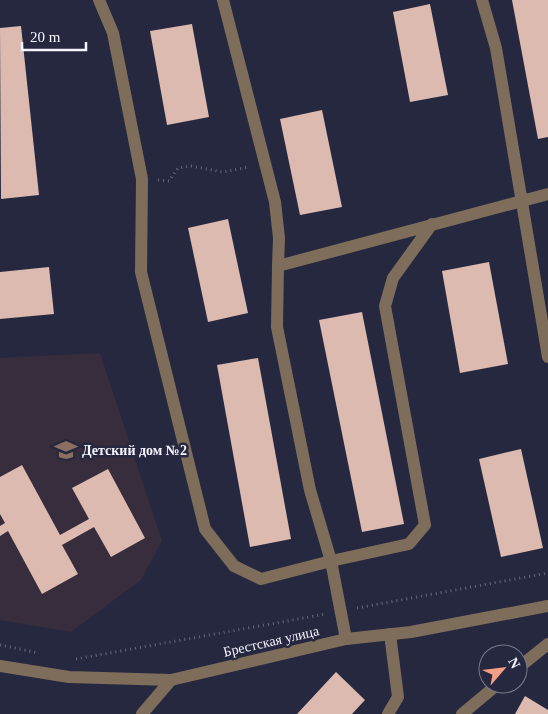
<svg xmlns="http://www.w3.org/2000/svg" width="548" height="714" font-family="'Times New Roman',serif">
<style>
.education{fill:#382d3c}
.building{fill:#dcbab0}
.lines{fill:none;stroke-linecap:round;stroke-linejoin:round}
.path{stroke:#67687b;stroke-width:3;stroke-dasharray:1 4;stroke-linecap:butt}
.lane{stroke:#7e6d5b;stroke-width:12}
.street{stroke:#7e6d5b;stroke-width:12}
.labels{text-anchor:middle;stroke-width:5;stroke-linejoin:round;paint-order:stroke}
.poi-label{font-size:14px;font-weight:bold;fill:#f3f4fe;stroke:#26283f;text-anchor:start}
.street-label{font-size:14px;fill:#f3f4fe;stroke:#26283f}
</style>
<rect width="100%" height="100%" fill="#26283f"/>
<!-- education -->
<path class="education" d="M 100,353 L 162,541 L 141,580 L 71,632 L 0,620 L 0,358 Z"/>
<!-- building -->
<path class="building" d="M 512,0 L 548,0 L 548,137 L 538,139 Z
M 430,4 L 448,95 L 410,102 L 393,12 Z
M 192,24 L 209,117 L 167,125 L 150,31 Z
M 21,26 L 39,195 L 1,199 L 0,28 Z
M 322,110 L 342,207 L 300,215 L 280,119 Z
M 228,219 L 248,313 L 208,322 L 188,228 Z
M 489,262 L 508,364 L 460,373 L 442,271 Z
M 49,267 L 54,314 L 0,319 L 0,272 Z
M 362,312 L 404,524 L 362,532 L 319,320 Z
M 258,358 L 291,539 L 250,547 L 217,365 Z
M 521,449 L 543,548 L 501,557 L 479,459 Z
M 22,465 L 60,535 L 89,519 L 72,488 L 108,469 L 145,538 L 111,557 L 94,527 L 62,545 L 78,574 L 42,594 L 8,531 L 0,536 L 0,526 L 5,523 L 0,514 L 0,477 Z
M 336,672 L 365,700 L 352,714 L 297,714 Z
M 525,696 L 548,710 L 548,714 L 515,714 Z"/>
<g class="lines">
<!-- path -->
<path class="path" d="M 158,180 L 169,181 L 178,168 L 191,166 L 223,172 L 249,167
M 357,608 L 548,573
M 0,645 L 39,653
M 76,659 L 326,614"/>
<!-- lane -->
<path class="lane" d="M 99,0 L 113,33 L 142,179 L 141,272 L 205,529 L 234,566 L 261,579 L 331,561 L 310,490 L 277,327 L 278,266 L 548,194
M 223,0 L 275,202 L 279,238 L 278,266
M 482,0 L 496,48 L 548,357
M 346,639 L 331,561 L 409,544 L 425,525 L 385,306 L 393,278 L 432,224
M 142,714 L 171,680
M 388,714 L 398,697 L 390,634"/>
<!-- street -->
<path class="street" d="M 0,666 L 69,677 L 171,680 L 346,639 L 411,632 L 548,606
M 518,668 L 548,644
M 462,714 L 498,684"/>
</g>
<!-- icons -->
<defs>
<symbol id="school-bare" viewBox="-9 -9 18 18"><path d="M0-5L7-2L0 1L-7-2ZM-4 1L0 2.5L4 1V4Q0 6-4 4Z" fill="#8d6e63" stroke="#26283f" stroke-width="2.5" paint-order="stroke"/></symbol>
</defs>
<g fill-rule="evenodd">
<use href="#school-bare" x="50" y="434" width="32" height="32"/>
</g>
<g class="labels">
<!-- poi labels -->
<g class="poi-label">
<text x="82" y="455">Детский дом №2</text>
</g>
<!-- street labels -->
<g class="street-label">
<text transform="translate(271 641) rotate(-13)" y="5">Брестская улица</text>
</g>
</g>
<!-- north arrow -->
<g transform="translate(503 669) rotate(62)"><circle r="24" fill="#26283f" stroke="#787a8b"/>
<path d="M0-4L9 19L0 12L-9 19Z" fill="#f39f85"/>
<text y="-8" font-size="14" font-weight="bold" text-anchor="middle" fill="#f3f4fe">N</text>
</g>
<!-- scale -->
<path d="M22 42v8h64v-8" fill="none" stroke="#f3f4fe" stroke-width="2.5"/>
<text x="30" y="42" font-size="15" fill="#f3f4fe" stroke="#26283f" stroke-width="4" paint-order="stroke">20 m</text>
</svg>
